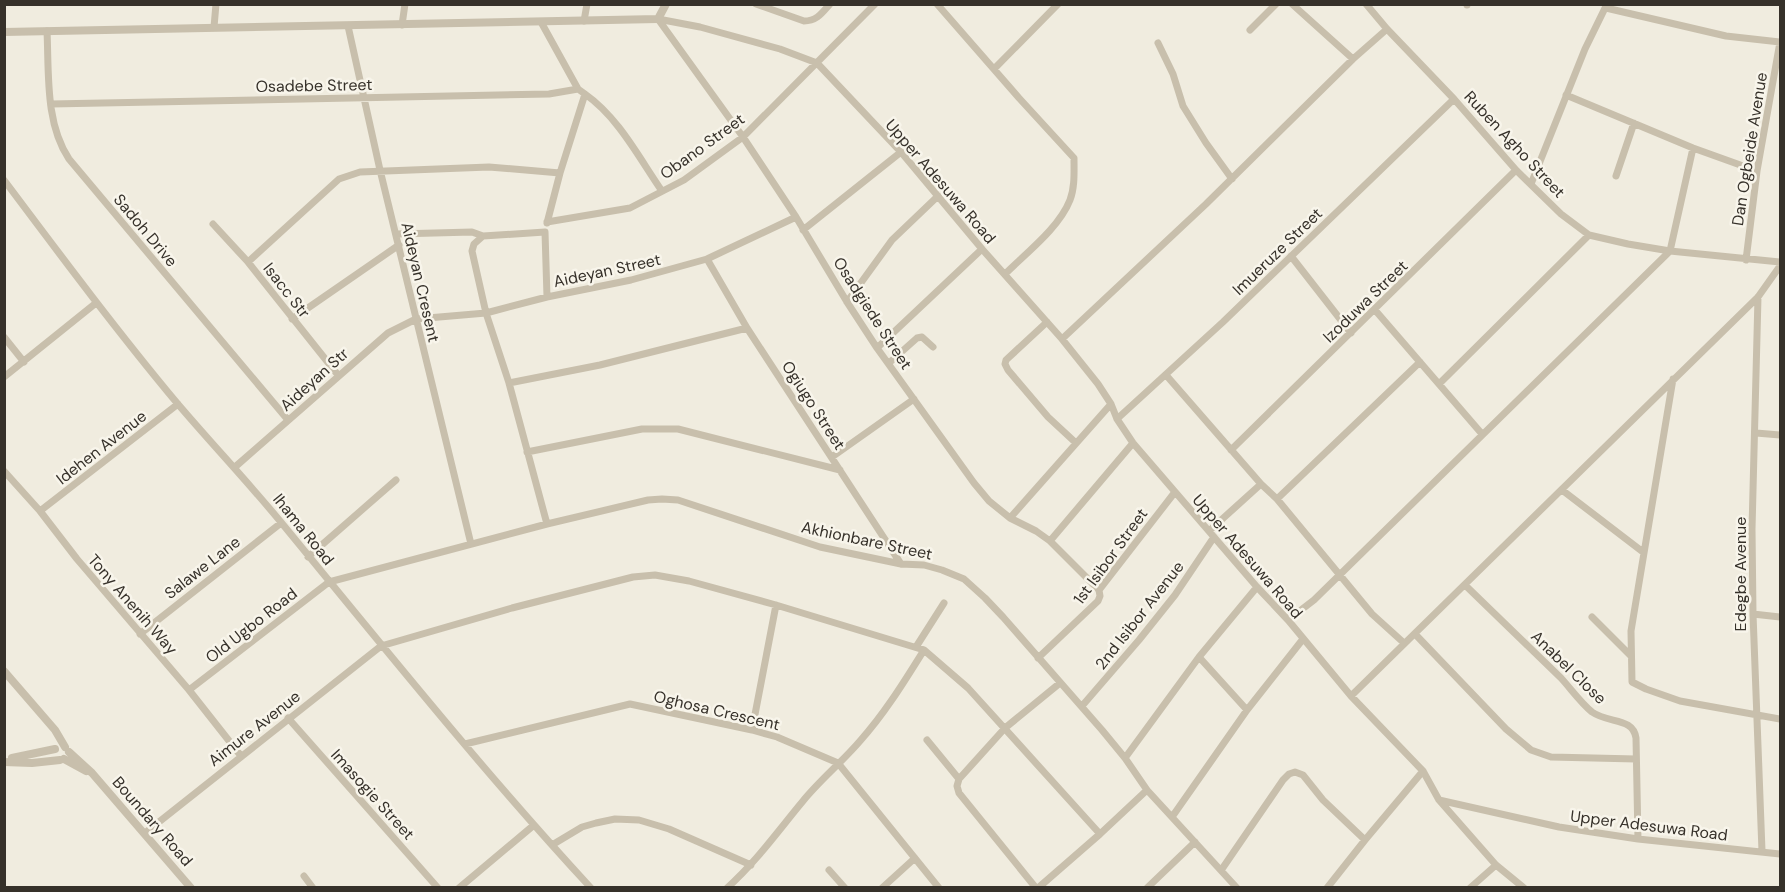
<svg xmlns="http://www.w3.org/2000/svg" width="1785" height="892" font-family="'DM Sans',sans-serif">
<style>
.lines{fill:none;stroke-linecap:round;stroke-linejoin:round}
.minor{stroke:#c8bfac;stroke-width:7}
.tertiary{stroke:#c8bfac;stroke-width:8}
.labels{text-anchor:middle;stroke-width:5;stroke-linejoin:round;paint-order:stroke}
.street-label{font-size:16px;fill:#36312a;stroke:#f8f5eb}
</style>
<rect width="100%" height="100%" fill="#f0ecdf"/>
<g class="lines">
<!-- minor -->
<path class="minor" d="M 756,4 L 804,21 C 817,21 822,13 830,4
M 937,4 L 1019,98 L 1074,158 C 1074,172 1075,187 1070,200 C 1059,228 1026,253 1005,274
M 1292,4 L 1353,59
M 1366,4 L 1387,29 L 1454,99 L 1516,170 L 1561,214 L 1589,235 L 1628,244 L 1670,251 L 1780,262
M 1467,4 L 1467,5
M 1606,8 L 1726,36 L 1780,42
M 658,19 L 700,27 L 780,49 L 817,63 L 901,152 L 982,249 L 1062,339 L 1098,384 L 1111,404 L 1117,419 L 1133,443 L 1257,587 L 1288,620 L 1351,696 L 1423,771 L 1439,800 L 1559,827 L 1638,839 L 1780,854
M 658,19 L 743,137 L 796,217 L 847,302 L 877,348 L 974,483 L 989,501 L 1010,518 L 1036,531 L 1050,541 L 1099,590
M 584,21 L 587,4
M 541,22 L 578,89 L 585,94 L 560,173 L 547,223
M 402,25 L 405,4
M 348,26 L 380,170 L 471,544
M 214,27 L 216,4
M 1250,30 L 1276,4
M 47,31 C 49,73 45,123 69,159 L 288,420
M 1158,43 L 1173,74 L 1183,106 L 1206,143 L 1232,179
M 994,69 L 1058,4
M 585,94 C 619,118 639,158 662,191
M 1566,95 L 1693,148 L 1757,171
M 51,104 L 549,94 L 578,89
M 1616,176 L 1634,123
M 4,180 C 61,256 117,331 177,403 C 211,443 247,481 280,521 C 382,645 482,770 591,888
M 1531,184 L 1585,49 L 1607,4
M 547,222 L 630,208 L 684,180 L 743,137 L 875,4
M 213,224 L 248,262 L 338,375
M 803,230 L 901,152
M 397,234 L 472,232 L 483,236
M 1291,256 L 1351,333
M 707,259 L 747,328 L 901,564
M 1746,260 L 1757,171 L 1780,42
M 248,262 L 339,179 L 360,172 L 489,167 L 560,173
M 1758,297 L 1752,529 L 1753,614 L 1762,851
M 847,302 L 892,240 L 938,196
M 1375,310 L 1482,434
M 292,319 L 399,245
M 1047,322 L 1006,360 L 1005,364 L 1008,370 L 1048,417 L 1076,443
M 4,337 L 24,362
M 1062,339 L 1206,204 L 1353,59 L 1387,29
M 877,348 L 982,249
M 889,363 L 917,338 L 922,337 L 933,347
M 1166,375 L 1261,484 L 1277,499 L 1372,614 L 1404,643
M 4,377 L 96,303
M 1673,379 L 1631,631 L 1632,682 L 1646,689 L 1680,701 L 1780,719
M 509,383 L 600,365 L 747,328
M 1439,384 L 1589,235
M 1117,419 L 1223,322 L 1454,99
M 1756,433 L 1780,435
M 1231,450 L 1516,170
M 527,452 L 642,429 L 678,429 L 840,470
M 832,457 L 914,399
M 235,467 L 388,333 L 416,319 L 486,313 L 547,297 L 631,280 L 707,259 L 796,217
M 4,471 L 40,511 L 77,559 L 189,690 L 241,756
M 1562,490 L 1643,552
M 1277,499 L 1420,362
M 40,511 L 178,404
M 1010,518 L 1111,404
M 547,524 L 509,383 L 486,313 L 472,251 L 474,244 L 483,236 L 545,232 L 547,297
M 1209,531 L 1261,484
M 1050,541 L 1133,443
M 308,557 L 396,480
M 1465,585 C 1497,616 1529,647 1561,678 C 1571,689 1581,703 1592,712 C 1609,724 1633,717 1636,738 L 1638,839
M 1753,614 L 1780,617
M 1592,617 L 1631,656
M 1288,620 L 1314,600 L 1670,251 L 1693,148
M 140,634 L 281,523
M 1415,634 L 1506,729 L 1531,750 L 1551,757 L 1636,759
M 916,647 L 944,603
M 1199,657 L 1247,710
M 1038,658 L 1098,601 L 1100,596 L 1099,590 L 1175,492
M 189,690 L 329,582 L 547,524 L 648,500 L 662,499 L 678,500 L 820,547 L 901,564 L 924,565 L 942,570 L 964,579 L 985,598 L 1003,617 L 1102,730 L 1125,758 L 1147,790 L 1237,888
M 1351,696 L 1758,297 L 1780,266
M 1082,706 L 1139,640 L 1175,595 L 1214,537
M 288,718 L 438,888
M 752,730 L 776,605
M 927,740 L 959,779
M 465,744 L 630,704 L 752,730 L 777,737 L 838,763 L 939,888
M 1125,758 L 1199,657 L 1257,587
M 1439,800 L 1496,865 L 1524,888
M 1172,817 L 1247,710 L 1303,639
M 145,833 L 381,646 L 512,608 L 633,577 L 655,575 L 689,581 L 776,605 L 924,650 L 968,688 L 1100,834
M 552,845 L 582,827 L 596,823 L 615,819 L 639,820 L 669,829 L 751,865
M 1222,869 L 1283,780 L 1289,774 L 1295,772 L 1303,775 L 1323,800 L 1365,840
M 829,870 L 845,888
M 304,876 L 313,888
M 459,888 L 534,825
M 727,888 C 756,862 778,831 803,801 C 820,780 842,762 860,741 C 885,713 904,682 924,650
M 882,888 L 915,858
M 1036,888 L 959,793 L 957,786 L 959,779 L 1005,728 L 1060,683
M 1038,888 L 1100,834 L 1147,790
M 1147,888 L 1195,842
M 1327,888 L 1365,840 L 1423,771
M 1470,888 L 1496,865"/>
<!-- tertiary -->
<path class="tertiary" d="M 4,32 L 658,19 L 666,4
M 4,671 L 55,730 L 65,747
M 69,752 L 92,773 L 191,888
M 12,758 L 55,749
M 64,759 L 86,771
M 4,762 L 32,763 L 60,760"/>
</g>
<g class="labels">
<!-- street labels -->
<g class="street-label">
<text transform="translate(314 85) rotate(-1)" y="6">Osadebe Street</text>
<text transform="translate(1515 144) rotate(47)" y="6">Ruben Agho Street</text>
<text transform="translate(702 146) rotate(-36)" y="6">Obano Street</text>
<text transform="translate(1749 149) rotate(-81)" y="6">Dan Ogbeide Avenue</text>
<text transform="translate(941 181) rotate(49)" y="6">Upper Adesuwa Road</text>
<text transform="translate(146 230) rotate(50)" y="6">Sadoh Drive</text>
<text transform="translate(1277 251) rotate(-44)" y="6">Imueruze Street</text>
<text transform="translate(607 270) rotate(-12)" y="6">Aideyan Street</text>
<text transform="translate(421 282) rotate(77)" y="6">Aideyan Cresent</text>
<text transform="translate(287 290) rotate(52)" y="6">Isacc Str</text>
<text transform="translate(1365 301) rotate(-44)" y="6">Izoduwa Street</text>
<text transform="translate(873 313) rotate(57)" y="6">Osadgiede Street</text>
<text transform="translate(314 379) rotate(-42)" y="6">Aideyan Str</text>
<text transform="translate(814 405) rotate(57)" y="6">Ogiugo Street</text>
<text transform="translate(101 447) rotate(-38)" y="6">Idehen Avenue</text>
<text transform="translate(304 529) rotate(51)" y="6">Ihama Road</text>
<text transform="translate(867 540) rotate(12)" y="6">Akhionbare Street</text>
<text transform="translate(1110 556) rotate(-54)" y="6">1st Isibor Street</text>
<text transform="translate(1248 556) rotate(49)" y="6">Upper Adesuwa Road</text>
<text transform="translate(202 567) rotate(-38)" y="6">Salawe Lane</text>
<text transform="translate(1740 574) rotate(-90)" y="6">Edegbe Avenue</text>
<text transform="translate(133 604) rotate(49)" y="6">Tony Anenih Way</text>
<text transform="translate(1139 615) rotate(-52)" y="6">2nd Isibor Avenue</text>
<text transform="translate(251 625) rotate(-38)" y="6">Old Ugbo Road</text>
<text transform="translate(1569 667) rotate(44)" y="6">Anabel Close</text>
<text transform="translate(717 710) rotate(13)" y="6">Oghosa Crescent</text>
<text transform="translate(254 728) rotate(-38)" y="6">Aimure Avenue</text>
<text transform="translate(373 794) rotate(48)" y="6">Imasogie Street</text>
<text transform="translate(153 821) rotate(49)" y="6">Boundary Road</text>
<text transform="translate(1649 825) rotate(7)" y="6">Upper Adesuwa Road</text>
</g>
</g>
<!-- border -->
<rect width="1785" height="892" fill="none" stroke="#36312a" stroke-width="12"/>
</svg>
